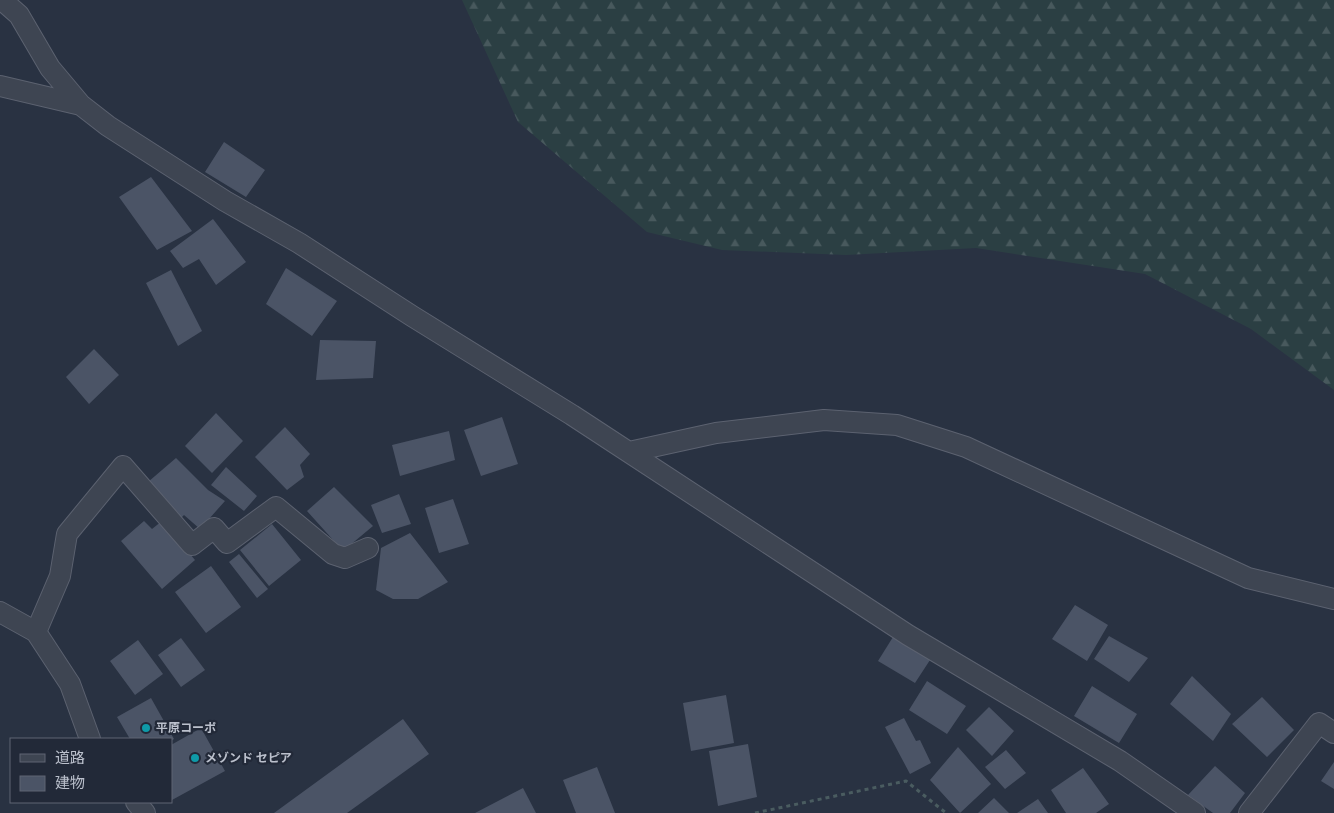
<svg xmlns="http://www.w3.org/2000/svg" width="1334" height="813" font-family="'IBM Plex Sans','Noto Sans JP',sans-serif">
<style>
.forest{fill:url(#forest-firs)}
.building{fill:#4b5466}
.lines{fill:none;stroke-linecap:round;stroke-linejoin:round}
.minor-casing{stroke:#5c6270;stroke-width:22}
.path{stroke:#4a5c60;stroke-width:3;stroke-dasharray:4 4;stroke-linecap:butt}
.minor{stroke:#3e4552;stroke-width:20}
.culture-dot{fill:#0f9aa8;stroke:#222938;stroke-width:2}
.labels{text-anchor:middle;stroke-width:4.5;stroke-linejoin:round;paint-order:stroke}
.poi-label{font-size:12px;font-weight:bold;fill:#bbc0cc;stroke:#222938;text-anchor:start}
</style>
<defs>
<pattern id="forest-firs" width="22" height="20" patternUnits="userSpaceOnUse" patternTransform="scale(1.25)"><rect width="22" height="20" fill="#2b3f43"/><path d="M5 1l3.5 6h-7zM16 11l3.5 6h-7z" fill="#48595d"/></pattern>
</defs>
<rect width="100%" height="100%" fill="#293242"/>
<!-- forest -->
<path class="forest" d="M 462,0 L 1334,0 L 1334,390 L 1251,329 L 1145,274 L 976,248 L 846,255 L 722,250 L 647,232 L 518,122 Z"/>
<!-- building -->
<path class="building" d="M 224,142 L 265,170 L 246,197 L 205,172 Z
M 151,177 L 192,231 L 157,250 L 119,197 Z
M 213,219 L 246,262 L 216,285 L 199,259 L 183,268 L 170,251 Z
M 286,268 L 337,301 L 312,336 L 266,304 Z
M 171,270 L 202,331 L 178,346 L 146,283 Z
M 320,340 L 376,341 L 373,378 L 316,380 Z
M 94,349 L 119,375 L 89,404 L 66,377 Z
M 216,413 L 243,441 L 212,473 L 185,446 Z
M 502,417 L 518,464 L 481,476 L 464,430 Z
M 285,427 L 310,454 L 300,465 L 304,477 L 287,490 L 255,457 Z
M 449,431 L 455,460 L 400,476 L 392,445 Z
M 176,458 L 208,490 L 225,501 L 200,529 L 184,515 L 180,519 L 148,482 Z
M 226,467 L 257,496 L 244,511 L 211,485 Z
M 334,487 L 373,526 L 343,551 L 307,511 Z
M 399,494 L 411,524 L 382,533 L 371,505 Z
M 453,499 L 469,544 L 439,553 L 425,508 Z
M 144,521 L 152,529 L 162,521 L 195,560 L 162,589 L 121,541 Z
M 272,524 L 301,560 L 269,586 L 240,550 Z
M 410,533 L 448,582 L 418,599 L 393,599 L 376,590 L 381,548 Z
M 239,554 L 268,589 L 257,598 L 229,562 Z
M 211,566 L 241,607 L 206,633 L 175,592 Z
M 1075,605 L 1108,625 L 1087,661 L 1052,639 Z
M 1109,636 L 1148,658 L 1129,682 L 1094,659 Z
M 893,637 L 930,660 L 915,683 L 878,661 Z
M 181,638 L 205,670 L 181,687 L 158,655 Z
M 138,640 L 163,674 L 135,695 L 110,661 Z
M 1192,676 L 1231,714 L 1213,741 L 1170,704 Z
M 927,681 L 966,706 L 947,734 L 909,710 Z
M 1092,686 L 1137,714 L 1119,743 L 1074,716 Z
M 726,695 L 734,743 L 691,751 L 683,703 Z
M 1262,697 L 1294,730 L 1267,757 L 1232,724 Z
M 151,698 L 174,739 L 171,741 L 171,739 L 130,739 L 117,717 Z
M 989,707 L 1014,731 L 992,756 L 966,730 Z
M 904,718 L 916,741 L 920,740 L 931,763 L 910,774 L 885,727 Z
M 403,719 L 429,754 L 347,813 L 274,813 Z
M 201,728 L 225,771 L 172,800 L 171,745 Z
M 748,744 L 757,797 L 718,806 L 709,751 Z
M 958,747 L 991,784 L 960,813 L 930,780 Z
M 1006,750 L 1026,773 L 1005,789 L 985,767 Z
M 1334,762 L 1334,789 L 1321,781 Z
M 1215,766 L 1245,793 L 1230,813 L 1213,813 L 1188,795 Z
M 597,767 L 615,813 L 576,813 L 563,780 Z
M 1083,768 L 1109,804 L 1096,813 L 1066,813 L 1051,790 Z
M 523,788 L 536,813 L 475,813 Z
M 994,798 L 1009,813 L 978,813 Z
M 1038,799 L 1048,813 L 1017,813 Z"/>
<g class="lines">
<defs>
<path id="minor" d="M 2,0 L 19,15 L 50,68 L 81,105 L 108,126 L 225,201 L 299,243 L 412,316 L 572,415 L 908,635 L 1120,761 L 1195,813
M 0,86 L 81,105
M 629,452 L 716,433 L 824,420 L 897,425 L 966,447 L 1248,578 L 1334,599
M 0,612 L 36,632 L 70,684 L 90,739
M 36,632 L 60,576 L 67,534 L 123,466 L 192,545 L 214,528 L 227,543 L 276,507 L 333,554 L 345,558 L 368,548
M 136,802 L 145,813
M 1249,813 L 1319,723 L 1334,733"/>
</defs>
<!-- minor casing -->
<use href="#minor" class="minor-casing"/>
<!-- path -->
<path class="path" d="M 755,813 L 906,781 L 946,813"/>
<!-- minor -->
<use href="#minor" class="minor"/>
</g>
<!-- markers -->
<g class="culture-dot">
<circle cx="146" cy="728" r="5"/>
<circle cx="195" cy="758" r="5"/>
</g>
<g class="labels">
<!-- poi labels -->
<g class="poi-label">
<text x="156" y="732">平原コーポ</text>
<text x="205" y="762">メゾンド セピア</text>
</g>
</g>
<!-- legend -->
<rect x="10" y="738" width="162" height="65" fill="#222938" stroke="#5f6573"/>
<rect x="20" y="754" width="25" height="8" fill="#3e4552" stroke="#5f6573"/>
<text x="55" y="763" font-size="15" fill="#bbc0cc">道路</text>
<rect x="20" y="776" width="25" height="15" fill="#4b5466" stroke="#5f6573"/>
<text x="55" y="788" font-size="15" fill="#bbc0cc">建物</text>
</svg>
